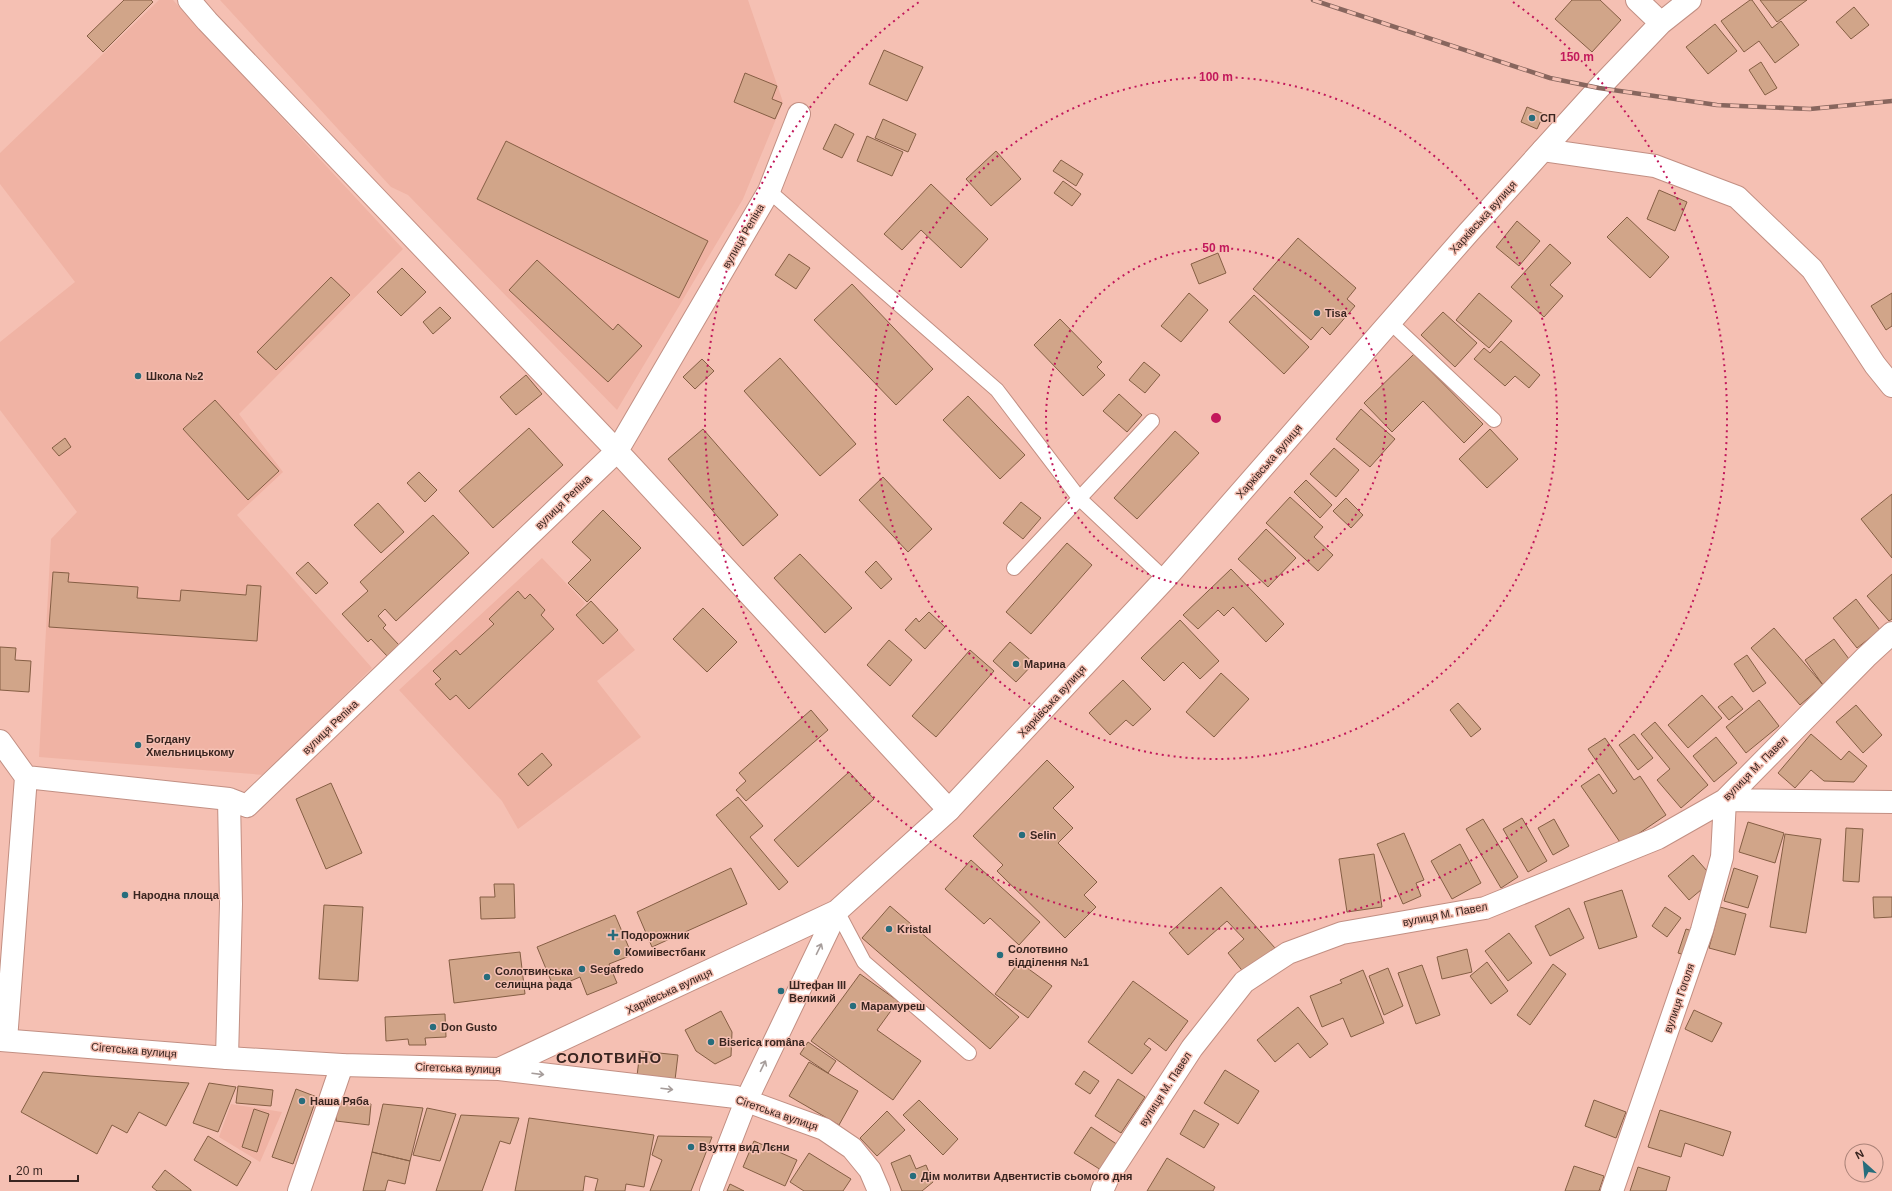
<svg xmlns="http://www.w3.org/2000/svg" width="1892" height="1191" font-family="Helvetica,sans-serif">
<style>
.built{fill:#f0b3a4}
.building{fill:#d1a589;stroke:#855e44}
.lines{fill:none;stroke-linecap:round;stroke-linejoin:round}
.service-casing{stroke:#c28f83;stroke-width:16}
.minor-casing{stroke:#c28f83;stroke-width:24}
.tertiary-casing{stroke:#c28f83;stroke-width:24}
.service{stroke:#fff;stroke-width:14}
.minor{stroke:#fff;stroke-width:22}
.tertiary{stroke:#fff;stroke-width:22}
.rail-casing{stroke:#88665e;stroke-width:4.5}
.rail{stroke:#f5c0b3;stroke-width:3;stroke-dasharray:9;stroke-linecap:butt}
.oneway{stroke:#a69d9b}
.ring{fill:none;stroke:#c2185b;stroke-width:2;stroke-dasharray:2 4}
.poi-dot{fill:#276d7c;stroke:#f5c0b3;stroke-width:1.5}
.labels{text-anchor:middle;stroke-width:3;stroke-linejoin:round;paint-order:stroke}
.poi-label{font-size:11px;font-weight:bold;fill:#392520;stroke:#f5c0b3;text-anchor:start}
.street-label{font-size:11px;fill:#392520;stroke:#f5c0b3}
.district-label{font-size:15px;font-weight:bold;letter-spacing:1px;fill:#392520;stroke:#f5c0b3}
.centre{fill:#c2185b;stroke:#f5c0b3;stroke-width:2}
.ring-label{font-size:12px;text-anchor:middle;font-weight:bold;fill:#c2185b;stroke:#f5c0b3;stroke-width:3;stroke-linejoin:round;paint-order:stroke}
</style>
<rect width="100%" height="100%" fill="#f5c0b3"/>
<!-- built -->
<path class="built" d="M 159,0 L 173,0 L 403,249 L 239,414 L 283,472 L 237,515 L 372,668 L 264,775 L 39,757 L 51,539 L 77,512 L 0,410 L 0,342 L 75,282 L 0,184 L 0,153 Z
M 220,0 L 748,0 L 783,102 L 743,199 L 617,410 L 408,195 L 391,187 Z
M 542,558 L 585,603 L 576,615 L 603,643 L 618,630 L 635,650 L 597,681 L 641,737 L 518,829 L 502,801 L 399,690 Z
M 231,1104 L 282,1112 L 260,1162 L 219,1137 Z"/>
<!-- building -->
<path class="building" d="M 124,0 L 151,0 L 153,2 L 103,52 L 87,36 Z
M 1572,0 L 1600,0 L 1621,20 L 1592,52 L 1555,19 Z
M 1750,0 L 1752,0 L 1772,28 L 1781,21 L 1799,45 L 1775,63 L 1759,41 L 1744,52 L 1721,21 Z
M 1760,0 L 1807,0 L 1777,22 Z
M 1854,7 L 1869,25 L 1851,39 L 1836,22 Z
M 1715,24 L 1737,51 L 1708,74 L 1686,47 Z
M 884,50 L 923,67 L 907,101 L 869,84 Z
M 1761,62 L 1777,88 L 1765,95 L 1749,70 Z
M 745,73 L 777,86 L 772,99 L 782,103 L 775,119 L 734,102 Z
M 1527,107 L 1544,114 L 1537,129 L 1521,122 Z
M 883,119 L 916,134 L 908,152 L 875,138 Z
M 835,124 L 854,134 L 842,158 L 823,149 Z
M 867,136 L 903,152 L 892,176 L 857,161 Z
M 506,141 L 708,241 L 679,298 L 477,199 Z
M 996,151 L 1021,179 L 991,206 L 966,179 Z
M 1061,160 L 1083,174 L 1076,186 L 1053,171 Z
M 1063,181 L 1081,194 L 1072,206 L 1054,193 Z
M 931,184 L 988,239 L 961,268 L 921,230 L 902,250 L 884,234 Z
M 1659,190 L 1687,202 L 1675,231 L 1647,219 Z
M 1627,217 L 1669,257 L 1650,278 L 1607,237 Z
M 1517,221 L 1540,241 L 1519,266 L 1496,247 Z
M 1298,238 L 1356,288 L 1347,299 L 1355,306 L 1330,335 L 1322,327 L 1311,340 L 1253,289 Z
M 1550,244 L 1571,263 L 1550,285 L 1563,296 L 1544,317 L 1511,287 Z
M 1218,253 L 1226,273 L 1199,284 L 1191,264 Z
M 789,254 L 810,268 L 796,289 L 775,275 Z
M 537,260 L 613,330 L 618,324 L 642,346 L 608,382 L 509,290 Z
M 402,268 L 426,292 L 401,316 L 377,292 Z
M 331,277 L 350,295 L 276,370 L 257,352 Z
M 852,284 L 933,369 L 896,405 L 814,320 Z
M 1189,293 L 1208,310 L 1181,342 L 1161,326 Z
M 1479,293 L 1512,321 L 1489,348 L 1456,320 Z
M 1892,293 L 1892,326 L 1886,330 L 1871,306 Z
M 1254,295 L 1309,347 L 1284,374 L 1229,322 Z
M 440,307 L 451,318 L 433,334 L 423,322 Z
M 1443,312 L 1477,343 L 1455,367 L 1421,335 Z
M 1060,319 L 1102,362 L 1097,367 L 1105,375 L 1083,396 L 1034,345 Z
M 1501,341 L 1540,375 L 1529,388 L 1515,376 L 1505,386 L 1474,359 L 1484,348 L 1490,353 Z
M 1414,354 L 1483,424 L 1464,443 L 1423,401 L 1392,432 L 1364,403 Z
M 780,358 L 856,444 L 820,476 L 744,391 Z
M 702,359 L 714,371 L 695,389 L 683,377 Z
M 1144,362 L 1160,375 L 1145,393 L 1129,380 Z
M 526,375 L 542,394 L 516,415 L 500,397 Z
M 1119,394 L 1142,415 L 1127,432 L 1103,411 Z
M 968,396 L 1025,455 L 1000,479 L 943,420 Z
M 215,400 L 279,471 L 248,500 L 183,429 Z
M 1361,409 L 1395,439 L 1370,467 L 1336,439 Z
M 529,428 L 563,465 L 493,528 L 459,491 Z
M 703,429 L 778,515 L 743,546 L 668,459 Z
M 1490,429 L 1518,459 L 1487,488 L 1459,459 Z
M 1175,431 L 1199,453 L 1137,519 L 1114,498 Z
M 65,438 L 71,447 L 59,456 L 52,448 Z
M 1334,448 L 1359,470 L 1336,497 L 1310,474 Z
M 419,472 L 437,490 L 425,502 L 407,483 Z
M 883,477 L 932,529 L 908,552 L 859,500 Z
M 1306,480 L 1332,505 L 1320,518 L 1294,492 Z
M 1892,494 L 1892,558 L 1861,519 Z
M 1290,497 L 1323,527 L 1314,537 L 1333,555 L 1318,571 L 1266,523 Z
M 1346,498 L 1363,515 L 1351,528 L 1333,511 Z
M 1021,502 L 1041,518 L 1023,539 L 1003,523 Z
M 378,503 L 404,532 L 381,553 L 354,525 Z
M 603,510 L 641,548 L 587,602 L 568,583 L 591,560 L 572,542 Z
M 433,515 L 469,553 L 396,621 L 385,609 L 378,616 L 386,625 L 383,628 L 399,645 L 387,656 L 371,639 L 368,642 L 342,614 L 368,591 L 360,582 Z
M 1266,529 L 1296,558 L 1268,587 L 1238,559 Z
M 1067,543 L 1092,565 L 1031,634 L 1006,612 Z
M 800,554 L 852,608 L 825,633 L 774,578 Z
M 876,561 L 892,579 L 881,589 L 865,572 Z
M 308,562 L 328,583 L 316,594 L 296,573 Z
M 1231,569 L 1284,624 L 1266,642 L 1233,607 L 1224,616 L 1218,610 L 1198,629 L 1183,615 Z
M 53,572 L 69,573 L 68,582 L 138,587 L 137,598 L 180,601 L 181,590 L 246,595 L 247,585 L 261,586 L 257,641 L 49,627 Z
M 1892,574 L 1892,619 L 1889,621 L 1867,596 Z
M 518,591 L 525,599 L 530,594 L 545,610 L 541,615 L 554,629 L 469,709 L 456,695 L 450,700 L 435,684 L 441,679 L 433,671 L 456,650 L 460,655 L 494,624 L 489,619 Z
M 1856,599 L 1880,630 L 1857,648 L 1833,618 Z
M 591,601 L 618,630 L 603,644 L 576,615 Z
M 703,608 L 737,642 L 707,672 L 673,639 Z
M 929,612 L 945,627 L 925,649 L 905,630 L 916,618 L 919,622 Z
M 1180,620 L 1219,661 L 1200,679 L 1183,662 L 1164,681 L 1141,658 Z
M 1774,628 L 1823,685 L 1800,705 L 1751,648 Z
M 1834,639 L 1852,663 L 1823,685 L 1805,660 Z
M 889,640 L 912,660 L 890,686 L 867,665 Z
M 1010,642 L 1034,663 L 1016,682 L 993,661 Z
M 0,647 L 16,648 L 15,660 L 31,661 L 29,692 L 0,690 Z
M 970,650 L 994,671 L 936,737 L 912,716 Z
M 1747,655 L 1766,683 L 1753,692 L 1734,664 Z
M 1221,673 L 1249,699 L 1214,737 L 1186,712 Z
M 1123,680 L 1151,709 L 1133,726 L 1126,720 L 1110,735 L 1089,713 Z
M 1702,695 L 1722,718 L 1688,748 L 1668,725 Z
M 1732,696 L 1743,709 L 1729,720 L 1718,707 Z
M 1759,700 L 1779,726 L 1746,753 L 1726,727 Z
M 1458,703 L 1481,729 L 1471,737 L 1450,710 Z
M 1856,705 L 1882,735 L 1863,753 L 1836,722 Z
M 811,710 L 828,730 L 746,801 L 736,790 L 746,781 L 739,773 Z
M 1655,722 L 1708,785 L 1681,808 L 1657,780 L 1670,769 L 1641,734 Z
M 1634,734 L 1653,758 L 1638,770 L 1619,745 Z
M 1811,734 L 1841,760 L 1849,751 L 1867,766 L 1854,782 L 1824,781 L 1811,770 L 1795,788 L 1778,773 Z
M 1716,737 L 1737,763 L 1714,782 L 1693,756 Z
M 1605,738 L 1634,780 L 1640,776 L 1666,815 L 1622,845 L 1581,786 L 1599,774 L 1613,794 L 1617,791 L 1588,749 Z
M 542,753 L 552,765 L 528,786 L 518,774 Z
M 1047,760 L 1074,787 L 1053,808 L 1073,828 L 1058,843 L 1097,882 L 1084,895 L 1096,907 L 1065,938 L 997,871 L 1003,865 L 973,836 Z
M 849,772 L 874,799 L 798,867 L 774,840 Z
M 331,783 L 362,853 L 326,869 L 296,799 Z
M 738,797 L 763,826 L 750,837 L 788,882 L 779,890 L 716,815 Z
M 1522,818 L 1547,861 L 1528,872 L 1503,829 Z
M 1483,819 L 1518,877 L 1501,888 L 1466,829 Z
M 1554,819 L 1569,846 L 1553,855 L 1538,828 Z
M 1748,822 L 1784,833 L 1775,863 L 1739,852 Z
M 1846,828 L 1863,829 L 1859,882 L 1843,881 Z
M 1404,833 L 1424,880 L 1416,883 L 1421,896 L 1403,904 L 1377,844 Z
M 1785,834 L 1821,839 L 1806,933 L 1770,927 Z
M 1460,844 L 1481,883 L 1452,899 L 1431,861 Z
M 1374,854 L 1382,907 L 1347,912 L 1339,859 Z
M 1693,855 L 1714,879 L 1689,900 L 1668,876 Z
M 971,860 L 1040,922 L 1019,945 L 990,918 L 984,924 L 945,889 Z
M 731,868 L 747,904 L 652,947 L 637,912 Z
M 1734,868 L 1758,876 L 1748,908 L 1724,901 Z
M 494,884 L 514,884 L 515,918 L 481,919 L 480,897 L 495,897 Z
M 1221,887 L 1275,948 L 1245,974 L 1228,953 L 1244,939 L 1227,921 L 1188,955 L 1169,933 Z
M 1622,890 L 1637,937 L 1599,949 L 1584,902 Z
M 1873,897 L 1892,897 L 1892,917 L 1874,918 Z
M 324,905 L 363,907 L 358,981 L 319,979 Z
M 890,906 L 1019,1017 L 990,1049 L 862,938 Z
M 1665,907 L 1681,918 L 1667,937 L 1652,926 Z
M 1720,907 L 1746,914 L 1735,955 L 1709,948 Z
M 1569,908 L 1584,938 L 1550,956 L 1535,926 Z
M 615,915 L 632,955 L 609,964 L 617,983 L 587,995 L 580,977 L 554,988 L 537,947 Z
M 1686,929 L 1699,933 L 1691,957 L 1678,953 Z
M 1509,933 L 1532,963 L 1508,981 L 1485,951 Z
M 1467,949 L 1472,972 L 1442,979 L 1437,957 Z
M 520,952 L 525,994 L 454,1003 L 449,960 Z
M 1019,962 L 1052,986 L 1028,1018 L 995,994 Z
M 1487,962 L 1508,991 L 1491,1004 L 1470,976 Z
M 1553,964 L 1566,974 L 1530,1025 L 1517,1015 Z
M 1422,965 L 1440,1015 L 1416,1024 L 1398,973 Z
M 1388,968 L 1403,1006 L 1384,1015 L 1369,976 Z
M 1363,970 L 1384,1023 L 1351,1037 L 1343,1018 L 1322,1027 L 1310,996 L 1342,983 L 1340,980 Z
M 860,974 L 898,1001 L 877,1030 L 921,1061 L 893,1100 L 811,1041 Z
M 1133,981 L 1188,1021 L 1166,1051 L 1149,1038 L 1144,1044 L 1151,1049 L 1132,1074 L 1088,1042 Z
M 1298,1007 L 1328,1044 L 1310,1058 L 1298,1043 L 1275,1062 L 1257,1040 Z
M 1694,1010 L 1722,1023 L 1712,1042 L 1685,1029 Z
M 721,1011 L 732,1032 L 731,1056 L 715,1064 L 696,1051 L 685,1030 Z
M 445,1014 L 446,1037 L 425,1038 L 426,1045 L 409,1045 L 408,1039 L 386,1041 L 385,1017 Z
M 808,1042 L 836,1061 L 828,1073 L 800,1054 Z
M 640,1051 L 678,1055 L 675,1080 L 637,1076 Z
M 809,1062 L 858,1091 L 839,1125 L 789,1096 Z
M 1225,1070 L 1259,1091 L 1238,1124 L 1204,1103 Z
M 1084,1071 L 1099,1081 L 1090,1094 L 1075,1084 Z
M 43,1072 L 90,1076 L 189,1083 L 166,1126 L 139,1112 L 127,1133 L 112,1125 L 97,1154 L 21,1112 Z
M 1118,1079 L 1145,1097 L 1121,1133 L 1095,1116 Z
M 209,1083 L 236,1087 L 218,1132 L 193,1123 Z
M 238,1086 L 273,1090 L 271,1106 L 236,1103 Z
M 296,1089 L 317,1097 L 293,1164 L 272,1157 Z
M 338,1100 L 371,1104 L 369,1125 L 336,1121 Z
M 919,1100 L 958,1139 L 943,1155 L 903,1115 Z
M 1594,1100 L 1626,1112 L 1616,1138 L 1585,1126 Z
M 383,1104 L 423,1108 L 410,1161 L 372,1152 Z
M 427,1108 L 456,1114 L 440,1161 L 413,1155 Z
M 254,1109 L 269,1114 L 257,1152 L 242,1147 Z
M 1194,1110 L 1219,1124 L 1204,1148 L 1180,1134 Z
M 1660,1110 L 1731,1132 L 1723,1156 L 1685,1143 L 1681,1157 L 1648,1147 Z
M 887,1111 L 905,1130 L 877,1156 L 860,1138 Z
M 461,1115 L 519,1118 L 510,1144 L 500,1141 L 482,1191 L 436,1191 Z
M 529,1118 L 654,1135 L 644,1187 L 626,1184 L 625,1191 L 595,1191 L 598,1179 L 585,1176 L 583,1191 L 515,1191 Z
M 1091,1127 L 1118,1145 L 1101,1170 L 1074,1153 Z
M 208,1136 L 251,1162 L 237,1186 L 194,1160 Z
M 658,1136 L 712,1137 L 691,1191 L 650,1191 L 662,1160 L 652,1155 Z
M 754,1141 L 797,1160 L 785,1186 L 743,1167 Z
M 372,1152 L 410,1161 L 405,1184 L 388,1180 L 385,1191 L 363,1191 Z
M 809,1153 L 851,1179 L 843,1191 L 804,1191 L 790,1182 Z
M 910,1155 L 916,1169 L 926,1165 L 933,1182 L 922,1191 L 902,1191 L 891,1163 Z
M 1167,1158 L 1215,1187 L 1213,1191 L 1147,1191 Z
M 1574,1166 L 1604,1176 L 1599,1191 L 1565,1191 Z
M 1638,1167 L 1670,1177 L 1666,1191 L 1630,1191 Z
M 165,1170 L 191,1190 L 191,1191 L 157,1191 L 152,1187 Z
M 730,1184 L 744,1191 L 727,1191 Z"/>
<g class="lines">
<defs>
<path id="service" d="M 769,191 L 997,390 L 1080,499 L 1165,579
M 1390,322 L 1494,420
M 1014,568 L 1152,421
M 837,911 L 864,962 L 969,1053"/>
<path id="minor" d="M 189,0 L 207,21 L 617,451 L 949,810
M 1543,150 L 1655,166 L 1737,197 L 1812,269 L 1875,365 L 1892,386
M 0,741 L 26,777
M 229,799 L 247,806 L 617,451 L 769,191 L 799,114
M 6,1040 L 26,777 L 229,799 L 231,904 L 227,1058
M 299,1191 L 342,1065
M 711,1191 L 746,1101
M 1102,1191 L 1109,1175 L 1192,1048 L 1244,982 L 1288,953 L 1342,933 L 1485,908 L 1658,838 L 1725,800 L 1866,657 L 1892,633
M 1612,1191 L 1702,930 L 1722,857 L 1725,800 L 1892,802"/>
<path id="tertiary" d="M 1637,0 L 1661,23
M 0,1040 L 227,1058 L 342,1065 L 499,1069 L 736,1097 L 824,1129 L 852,1148 L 870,1170 L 879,1191
M 499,1069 L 837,911 L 949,810 L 1165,579 L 1468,233 L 1599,88 L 1661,23 L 1690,0
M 746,1101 L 837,911"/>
</defs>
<!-- service casing -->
<use href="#service" class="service-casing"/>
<!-- minor casing -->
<use href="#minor" class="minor-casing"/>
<!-- tertiary casing -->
<use href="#tertiary" class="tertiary-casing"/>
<!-- service -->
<use href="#service" class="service"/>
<!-- minor -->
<use href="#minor" class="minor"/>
<!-- tertiary -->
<use href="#tertiary" class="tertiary"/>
<defs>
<path id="rail" d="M 1313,0 L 1550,78 L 1599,88 L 1717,105 L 1810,109 L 1892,101"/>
</defs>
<!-- rail casing -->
<use href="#rail" class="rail-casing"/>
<!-- rail -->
<use href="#rail" class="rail"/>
</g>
<!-- one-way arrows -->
<defs><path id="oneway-shaft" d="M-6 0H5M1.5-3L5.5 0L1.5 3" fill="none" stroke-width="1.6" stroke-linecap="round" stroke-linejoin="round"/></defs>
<g class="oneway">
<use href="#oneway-shaft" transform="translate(819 949) rotate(-64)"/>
<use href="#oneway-shaft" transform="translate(763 1066) rotate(-64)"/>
<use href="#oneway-shaft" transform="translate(538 1074) rotate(7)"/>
<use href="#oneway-shaft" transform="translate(667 1089) rotate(7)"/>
</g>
<!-- distance rings -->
<g class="ring">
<circle cx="1216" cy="418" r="170"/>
<circle cx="1216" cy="418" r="341"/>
<path d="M1513 2A511 511 0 1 1 919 2"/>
</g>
<!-- markers -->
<g class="poi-dot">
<circle cx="1532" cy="118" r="4"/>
<circle cx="1317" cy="313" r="4"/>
<circle cx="138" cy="376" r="4"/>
<circle cx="1016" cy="664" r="4"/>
<circle cx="138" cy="745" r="4"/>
<circle cx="1022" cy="835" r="4"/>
<circle cx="125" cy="895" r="4"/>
<circle cx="889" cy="929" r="4"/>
<path d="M611 929h4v4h4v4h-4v4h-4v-4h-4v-4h4z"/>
<circle cx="617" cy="952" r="4"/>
<circle cx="1000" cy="955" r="4"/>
<circle cx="582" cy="969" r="4"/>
<circle cx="487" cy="977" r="4"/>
<circle cx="781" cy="991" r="4"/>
<circle cx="853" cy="1006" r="4"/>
<circle cx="433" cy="1027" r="4"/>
<circle cx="711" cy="1042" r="4"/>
<circle cx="302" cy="1101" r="4"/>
<circle cx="691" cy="1147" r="4"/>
<circle cx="913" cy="1176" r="4"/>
</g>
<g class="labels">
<!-- poi labels -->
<g class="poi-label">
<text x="1540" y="122">СП</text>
<text x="1325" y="317">Tisa</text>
<text x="146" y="380">Школа №2</text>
<text x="1024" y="668">Марина</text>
<text x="146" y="743">Богдану<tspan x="146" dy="13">Хмельницькому</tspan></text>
<text x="1030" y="839">Selin</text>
<text x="133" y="899">Народна площа</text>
<text x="897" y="933">Kristal</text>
<text x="621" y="939">Подорожник</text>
<text x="1008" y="953">Солотвино<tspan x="1008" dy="13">відділення №1</tspan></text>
<text x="625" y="956">Комиівестбанк</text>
<text x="590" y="973">Segafredo</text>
<text x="495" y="975">Солотвинська<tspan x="495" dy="13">селищна рада</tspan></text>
<text x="789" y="989">Штефан III<tspan x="789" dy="13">Великий</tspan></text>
<text x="861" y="1010">Марамуреш</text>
<text x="441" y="1031">Don Gusto</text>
<text x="719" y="1046">Biserica româna</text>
<text x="310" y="1105">Наша Ряба</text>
<text x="699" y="1151">Взуття вид Лєни</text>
<text x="921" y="1180">Дім молитви Адвентистів сьомого дня</text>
</g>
<!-- street labels -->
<g class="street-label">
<text transform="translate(1483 217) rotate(-48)" y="4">Харківська вулиця</text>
<text transform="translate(743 236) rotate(-60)" y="4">вулиця Репіна</text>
<text transform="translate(1269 461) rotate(-49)" y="4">Харківська вулиця</text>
<text transform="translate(563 502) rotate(-44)" y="4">вулиця Репіна</text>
<text transform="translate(1052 701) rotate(-47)" y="4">Харківська вулиця</text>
<text transform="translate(330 727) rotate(-44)" y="4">вулиця Репіна</text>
<text transform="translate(1755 768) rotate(-45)" y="4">вулиця М. Павел</text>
<text transform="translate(1445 914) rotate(-11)" y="4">вулиця М. Павел</text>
<text transform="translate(669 991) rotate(-25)" y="4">Харківська вулиця</text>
<text transform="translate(1679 998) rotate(-71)" y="4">вулиця Гоголя</text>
<text transform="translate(134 1050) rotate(5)" y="4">Сігетська вулиця</text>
<text transform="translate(458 1068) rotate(2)" y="4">Сігетська вулиця</text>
<text transform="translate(1165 1089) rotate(-57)" y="4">вулиця М. Павел</text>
<text transform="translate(777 1113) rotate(19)" y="4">Сігетська вулиця</text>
</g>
<!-- district labels -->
<g class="district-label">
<text x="609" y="1063">СОЛОТВИНО</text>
</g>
</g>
<circle cx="1216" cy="418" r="6" class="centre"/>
<g class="ring-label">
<text x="1577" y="61">150 m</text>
<text x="1216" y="81">100 m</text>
<text x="1216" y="252">50 m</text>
</g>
<!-- north arrow -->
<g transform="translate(1864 1163) rotate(333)"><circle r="19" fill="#f5c0b3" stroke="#aa8278"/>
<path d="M0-3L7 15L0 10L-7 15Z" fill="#276d7c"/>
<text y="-6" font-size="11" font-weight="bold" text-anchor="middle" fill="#392520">N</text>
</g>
<!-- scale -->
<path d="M10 1175v6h68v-6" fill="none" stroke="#392520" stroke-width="2"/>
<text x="16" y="1175" font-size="12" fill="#392520" stroke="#f5c0b3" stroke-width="3" paint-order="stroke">20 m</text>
</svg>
